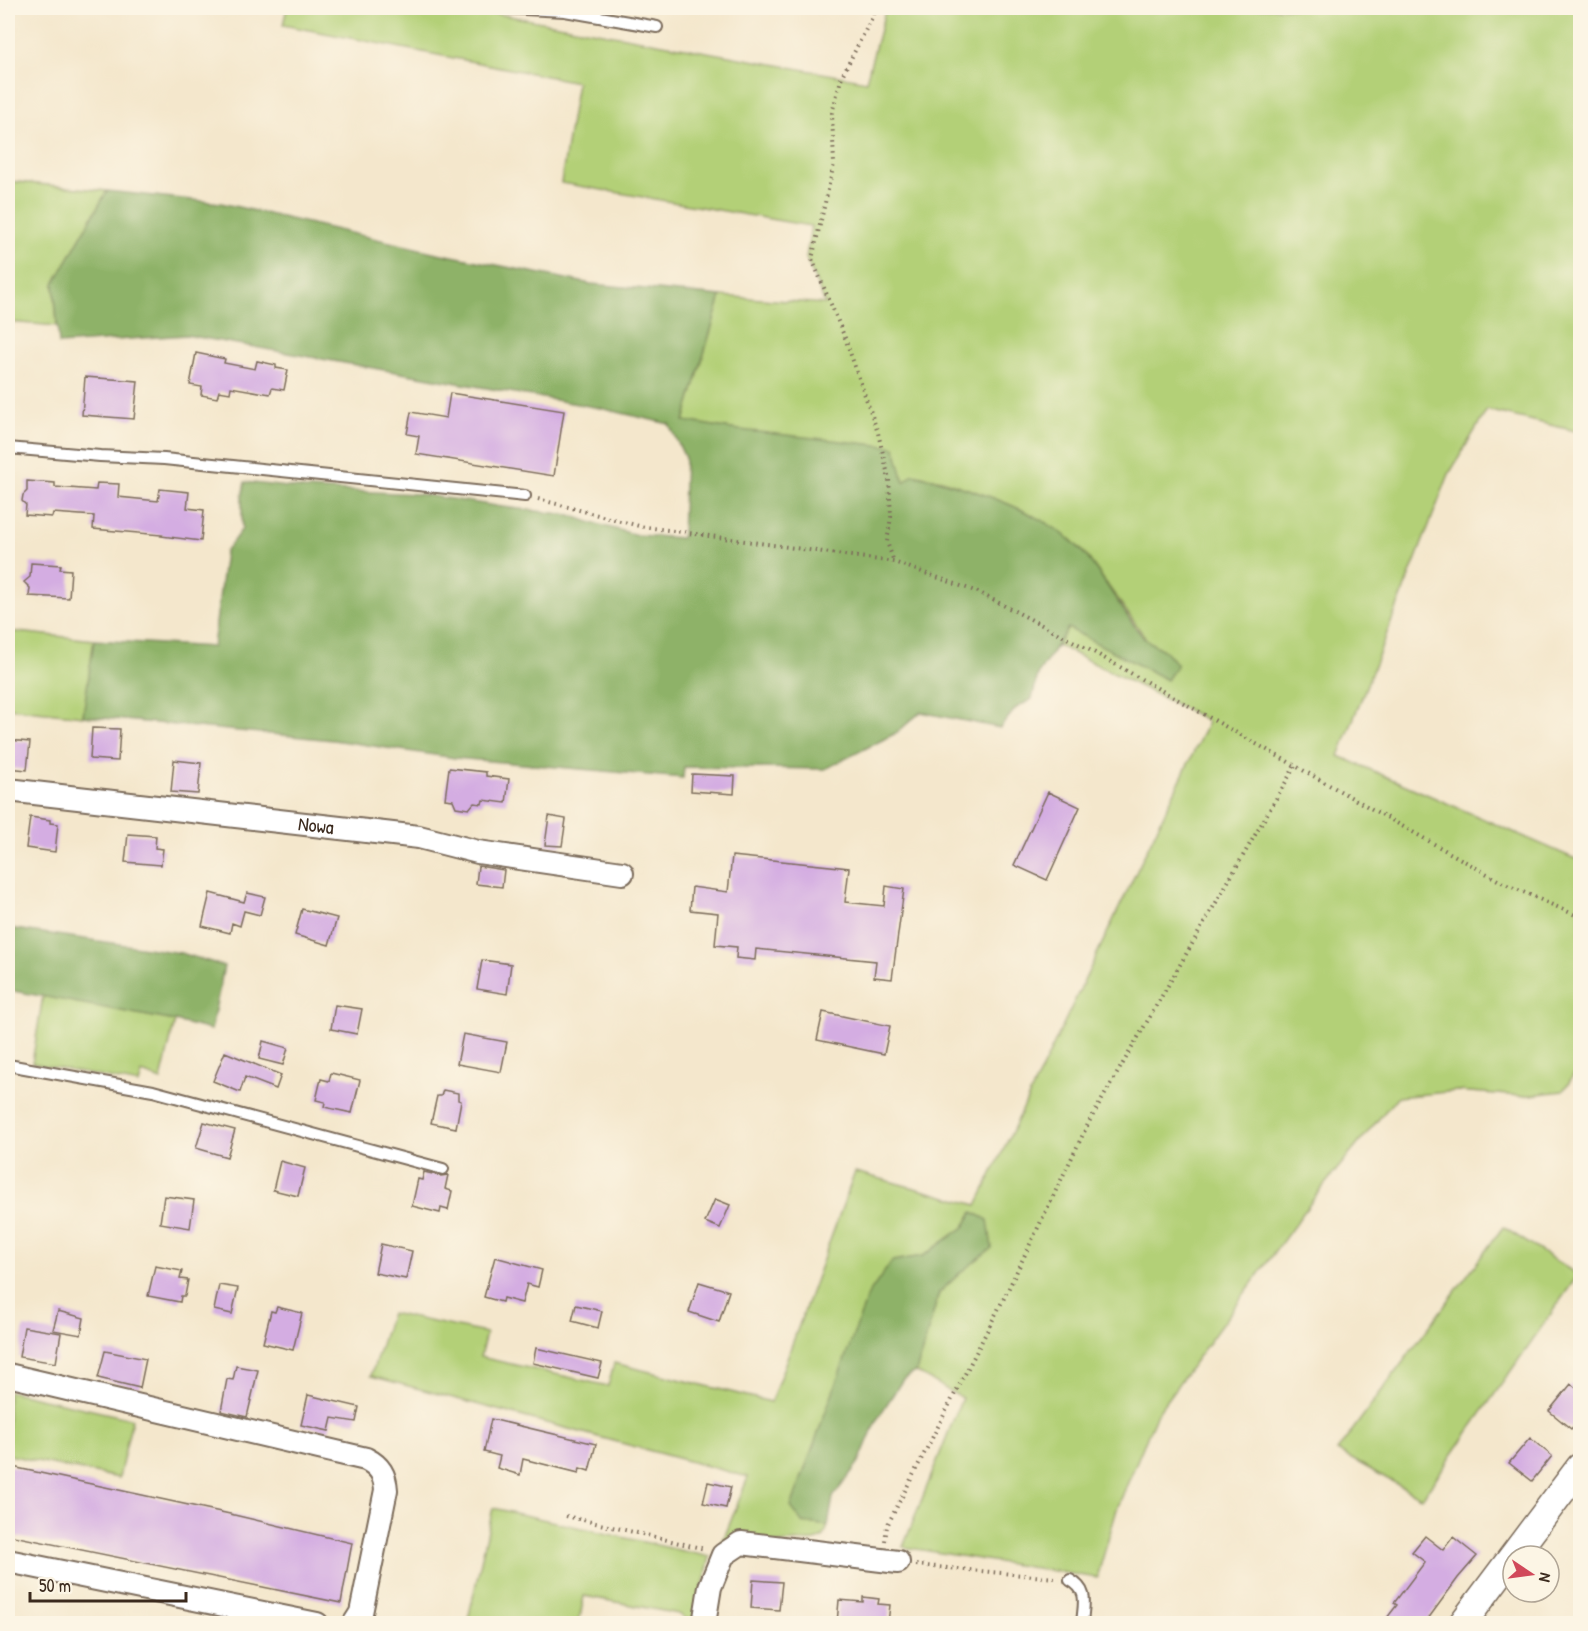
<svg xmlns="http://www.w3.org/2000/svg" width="1588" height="1631" font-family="'Patrick Hand',sans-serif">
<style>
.green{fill:#b3d077;stroke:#777d4a;stroke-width:1.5}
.forest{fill:#8eb268;stroke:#646e43;stroke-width:1.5}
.building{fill:#d4ade2}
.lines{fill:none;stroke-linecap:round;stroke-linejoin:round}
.service-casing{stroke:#7c6c5b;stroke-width:14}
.minor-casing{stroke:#7c6c5b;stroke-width:26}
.tertiary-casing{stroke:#7c6c5b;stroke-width:30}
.path{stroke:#7c6c5b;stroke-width:4;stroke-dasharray:1.5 4.5;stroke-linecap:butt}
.service{stroke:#fff;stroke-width:10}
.minor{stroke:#fff;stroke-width:22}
.tertiary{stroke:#fff;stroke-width:27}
.labels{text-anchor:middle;stroke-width:5;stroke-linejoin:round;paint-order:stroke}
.street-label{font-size:20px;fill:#3b2a1e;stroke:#fcf5e5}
</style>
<rect width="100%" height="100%" fill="#fcf5e5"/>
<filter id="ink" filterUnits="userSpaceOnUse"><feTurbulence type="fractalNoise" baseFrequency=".0167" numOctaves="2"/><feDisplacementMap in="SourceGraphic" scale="12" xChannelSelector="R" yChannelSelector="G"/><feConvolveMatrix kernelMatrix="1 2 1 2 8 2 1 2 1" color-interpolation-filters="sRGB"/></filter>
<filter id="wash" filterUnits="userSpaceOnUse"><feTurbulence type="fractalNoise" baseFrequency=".008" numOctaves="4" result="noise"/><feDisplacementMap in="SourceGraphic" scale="24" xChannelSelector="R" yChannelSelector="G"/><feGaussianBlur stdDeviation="1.35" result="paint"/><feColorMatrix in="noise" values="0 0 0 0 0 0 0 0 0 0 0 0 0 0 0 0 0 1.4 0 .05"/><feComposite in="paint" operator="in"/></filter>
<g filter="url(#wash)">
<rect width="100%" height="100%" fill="#f4e7cc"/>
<!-- green -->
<path class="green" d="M 287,8 L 465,8 L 866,81 L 886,8 L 1580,8 L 1580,432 L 1487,410 L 1449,474 L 1339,756 L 1580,861 L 1580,1066 L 1563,1091 L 1522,1096 L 1457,1091 L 1397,1097 L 1320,1190 L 1157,1413 L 1117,1509 L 1097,1578 L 903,1547 L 962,1398 L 916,1372 L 939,1293 L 961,1272 L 973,1212 L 964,1227 L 923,1256 L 892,1262 L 802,1522 L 828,1526 L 824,1536 L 815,1541 L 721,1546 L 748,1477 L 371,1376 L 391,1313 L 486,1333 L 480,1357 L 608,1386 L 614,1363 L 771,1402 L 855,1172 L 977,1205 L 1208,722 L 1201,717 L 1057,645 L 1068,628 L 1165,652 L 1147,640 L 1086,555 L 1070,539 L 1022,510 L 993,498 L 942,480 L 913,474 L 904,483 L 731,429 L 684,421 L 721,296 L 825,304 L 806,258 L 811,226 L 561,183 L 577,82 L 283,25 Z
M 8,181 L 107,191 L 54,284 L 57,326 L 8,322 Z
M 8,631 L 94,640 L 83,716 L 8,708 Z
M 43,996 L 175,1021 L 161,1080 L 142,1073 L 139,1084 L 32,1063 Z
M 1503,1227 L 1578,1275 L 1422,1498 L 1337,1451 Z
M 8,1391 L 132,1419 L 119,1478 L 8,1455 Z
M 493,1508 L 710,1557 L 694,1623 L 689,1623 L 689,1621 L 679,1614 L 584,1596 L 579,1623 L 467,1624 Z"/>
<!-- forest -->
<path class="forest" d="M 107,191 L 221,203 L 437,253 L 591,284 L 721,296 L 684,421 L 731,429 L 895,447 L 904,482 L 913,474 C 966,486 1053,513 1087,557 C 1107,582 1125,617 1145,639 C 1151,644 1159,647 1165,651 C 1169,655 1173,660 1177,665 L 1167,680 L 1068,628 L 1038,674 L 1032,699 L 1016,708 L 1000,728 L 921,712 L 896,733 L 825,769 L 684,767 L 683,778 L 455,758 L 333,740 L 83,716 L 94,640 L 213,647 L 225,552 L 242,529 L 242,497 L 245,482 L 304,489 L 419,494 L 503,507 L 570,515 L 589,522 L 637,535 L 682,538 L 685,458 L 669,424 L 600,408 L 186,335 L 59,344 L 54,284 Z
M 8,928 L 181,953 L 224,966 L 211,1030 L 175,1021 L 8,990 Z
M 973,1212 L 988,1220 L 992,1248 L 961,1272 L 939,1293 L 916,1372 L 903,1379 L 876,1421 L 859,1462 L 833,1497 L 828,1526 L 802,1522 L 791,1507 L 868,1295 L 892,1261 L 923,1256 L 964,1227 Z"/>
<g id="blocks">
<!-- building -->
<path class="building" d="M 196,353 L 225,359 L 224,363 L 255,369 L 257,361 L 276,365 L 276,368 L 288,370 L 284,390 L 272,388 L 270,394 L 231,387 L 230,393 L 219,391 L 217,398 L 201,395 L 202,387 L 190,385 Z
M 85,377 L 138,381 L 134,419 L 82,415 Z
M 450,393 L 564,411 L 554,476 L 416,454 L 419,436 L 407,434 L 411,412 L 446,418 Z
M 27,481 L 55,483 L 55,487 L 96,490 L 97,483 L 119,484 L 118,497 L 158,501 L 160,489 L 189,492 L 187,508 L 204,510 L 201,541 L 161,536 L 162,535 L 93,529 L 94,516 L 53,513 L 52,517 L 25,515 L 26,505 L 22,501 L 23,495 L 27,491 Z
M 31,563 L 61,565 L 60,569 L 71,570 L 69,598 L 29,596 L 30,588 L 24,582 L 30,577 Z
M 92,728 L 120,729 L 118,761 L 90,759 Z
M 8,740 L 30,742 L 27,770 L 8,768 Z
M 174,760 L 201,763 L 198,794 L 171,792 Z
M 449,768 L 486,772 L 486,776 L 509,779 L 506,803 L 483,800 L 482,804 L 474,803 L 469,809 L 456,807 L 453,800 L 445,799 Z
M 692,774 L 735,776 L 734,794 L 691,791 Z
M 1048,792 L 1080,807 L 1047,880 L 1014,865 Z
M 549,816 L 566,819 L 562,846 L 545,845 Z
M 30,817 L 50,820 L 50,823 L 58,824 L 55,852 L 26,848 Z
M 128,834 L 156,836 L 155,848 L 163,849 L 161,865 L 125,862 Z
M 732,856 L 849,868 L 845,902 L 884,906 L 886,886 L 904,889 L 892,979 L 874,977 L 876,961 L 756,949 L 755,960 L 736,958 L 737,947 L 715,945 L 718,913 L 690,910 L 692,887 L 728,892 Z
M 478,866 L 504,870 L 502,887 L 476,884 Z
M 210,893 L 244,902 L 247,893 L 265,897 L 260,915 L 244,911 L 240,926 L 232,923 L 230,933 L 202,926 Z
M 302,909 L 337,918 L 329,945 L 295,935 Z
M 482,960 L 511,964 L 507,994 L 477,989 Z
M 335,1005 L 362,1009 L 357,1034 L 331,1029 Z
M 823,1012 L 890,1026 L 884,1054 L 817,1040 Z
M 463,1034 L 507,1042 L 501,1072 L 457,1064 Z
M 263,1041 L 288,1048 L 283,1065 L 259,1059 Z
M 225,1052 L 281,1075 L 276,1089 L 245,1077 L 240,1092 L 213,1081 Z
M 331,1073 L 360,1080 L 352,1113 L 324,1107 L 325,1102 L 316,1100 L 321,1079 L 329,1081 Z
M 443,1090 L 458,1093 L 458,1100 L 461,1101 L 456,1128 L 431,1123 L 437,1096 L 441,1096 Z
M 204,1122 L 235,1130 L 227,1157 L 196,1148 Z
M 280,1161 L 305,1168 L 298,1196 L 273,1190 Z
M 424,1172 L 441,1176 L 448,1175 L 445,1189 L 452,1191 L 448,1210 L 441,1208 L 440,1213 L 412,1206 L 418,1179 L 422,1180 Z
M 164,1196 L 194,1200 L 190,1228 L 160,1223 Z
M 715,1199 L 730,1205 L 720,1228 L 705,1222 Z
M 381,1244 L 412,1251 L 406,1279 L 375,1273 Z
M 495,1257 L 542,1270 L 538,1287 L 527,1284 L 522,1303 L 503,1298 L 502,1302 L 484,1297 Z
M 155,1266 L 182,1271 L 180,1279 L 188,1280 L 185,1296 L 181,1296 L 180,1302 L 148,1296 Z
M 699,1282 L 729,1291 L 719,1322 L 689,1312 Z
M 219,1285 L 238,1288 L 232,1314 L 214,1310 Z
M 576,1305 L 602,1311 L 598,1328 L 572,1321 Z
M 277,1307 L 302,1313 L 293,1350 L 263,1343 L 271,1311 L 275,1312 Z
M 58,1311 L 84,1318 L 81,1335 L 53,1330 Z
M 24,1327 L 61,1333 L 56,1363 L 19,1357 Z
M 536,1348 L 602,1363 L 598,1378 L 533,1363 Z
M 105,1351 L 146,1359 L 140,1388 L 98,1378 Z
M 236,1366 L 258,1370 L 247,1417 L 221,1411 L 227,1379 L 233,1380 Z
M 1571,1384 L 1581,1392 L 1581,1418 L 1571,1429 L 1549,1411 Z
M 308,1395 L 359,1407 L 356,1422 L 332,1418 L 329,1431 L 301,1425 Z
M 491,1419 L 596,1444 L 589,1471 L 580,1468 L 579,1473 L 523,1459 L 520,1475 L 497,1468 L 500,1456 L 484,1452 Z
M 1530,1438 L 1552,1456 L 1532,1481 L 1509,1463 Z
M 8,1466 L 230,1514 L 352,1543 L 341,1603 L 8,1535 Z
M 708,1482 L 731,1487 L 726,1508 L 703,1503 Z
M 1425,1536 L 1443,1550 L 1453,1537 L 1477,1556 L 1458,1578 L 1425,1623 L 1383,1623 L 1397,1605 L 1394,1603 L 1425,1562 L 1412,1552 Z
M 753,1580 L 782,1582 L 779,1610 L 751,1608 Z
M 863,1597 L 879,1599 L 878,1604 L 890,1605 L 888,1623 L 837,1623 L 839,1600 L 863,1602 Z"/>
</g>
</g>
<g filter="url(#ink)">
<use href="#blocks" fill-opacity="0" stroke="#7c6c5b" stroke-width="1.5"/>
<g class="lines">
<defs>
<path id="service" d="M 504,8 L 565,11 L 657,27
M 8,448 L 100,456 L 164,459 L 525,496
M 8,1065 L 153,1091 L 443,1169
M 1070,1580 C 1090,1591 1083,1605 1082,1624"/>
<g id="minor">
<path id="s1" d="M 8,790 L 419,837 L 478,852 L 622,873"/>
<path d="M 8,1375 L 366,1459 C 380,1466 385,1475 386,1490 L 361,1613 L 354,1624"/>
<path d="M 8,1561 L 317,1624"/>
<path d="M 704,1624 L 710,1587 L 723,1555 L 741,1543 L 898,1562"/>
</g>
<path id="tertiary" d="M 1513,1556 L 1580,1467
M 1462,1624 L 1513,1556"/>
</defs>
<!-- service casing -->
<use href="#service" class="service-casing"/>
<!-- minor casing -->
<use href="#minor" class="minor-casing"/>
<!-- tertiary casing -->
<use href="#tertiary" class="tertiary-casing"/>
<!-- path -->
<path class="path" d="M 877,8 L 842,76 L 832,113 L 834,164 L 812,259 L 845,338 L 878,433 L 889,479 L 891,517 L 887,542 L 894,562
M 538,499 L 639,526 L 894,562 L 978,592 L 1088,649 L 1505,884 L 1580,917
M 566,1516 L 705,1549
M 885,1541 L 887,1526 L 1004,1298 L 1089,1122 L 1295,766
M 916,1565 L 1055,1578"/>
<!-- service -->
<use href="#service" class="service"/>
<!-- minor -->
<use href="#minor" class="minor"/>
<!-- tertiary -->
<use href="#tertiary" class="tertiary"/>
</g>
</g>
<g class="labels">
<!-- street labels -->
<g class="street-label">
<text dy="7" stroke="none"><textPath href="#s1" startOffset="310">Nowa</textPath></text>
</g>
</g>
<!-- margin -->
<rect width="1588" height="1631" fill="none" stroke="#fcf5e5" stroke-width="30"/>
<!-- north arrow -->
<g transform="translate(1531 1574) rotate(103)"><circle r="28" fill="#fcf5e5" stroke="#afa495" stroke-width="1.5"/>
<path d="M0-4.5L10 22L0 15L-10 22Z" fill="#d1495b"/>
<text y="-9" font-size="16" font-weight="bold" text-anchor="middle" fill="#3b2a1e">N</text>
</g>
<!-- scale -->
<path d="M30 1592v9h156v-9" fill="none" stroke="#3b2a1e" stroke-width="3"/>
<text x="39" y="1592" font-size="18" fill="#3b2a1e" stroke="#fcf5e5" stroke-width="4.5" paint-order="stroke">50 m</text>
</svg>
